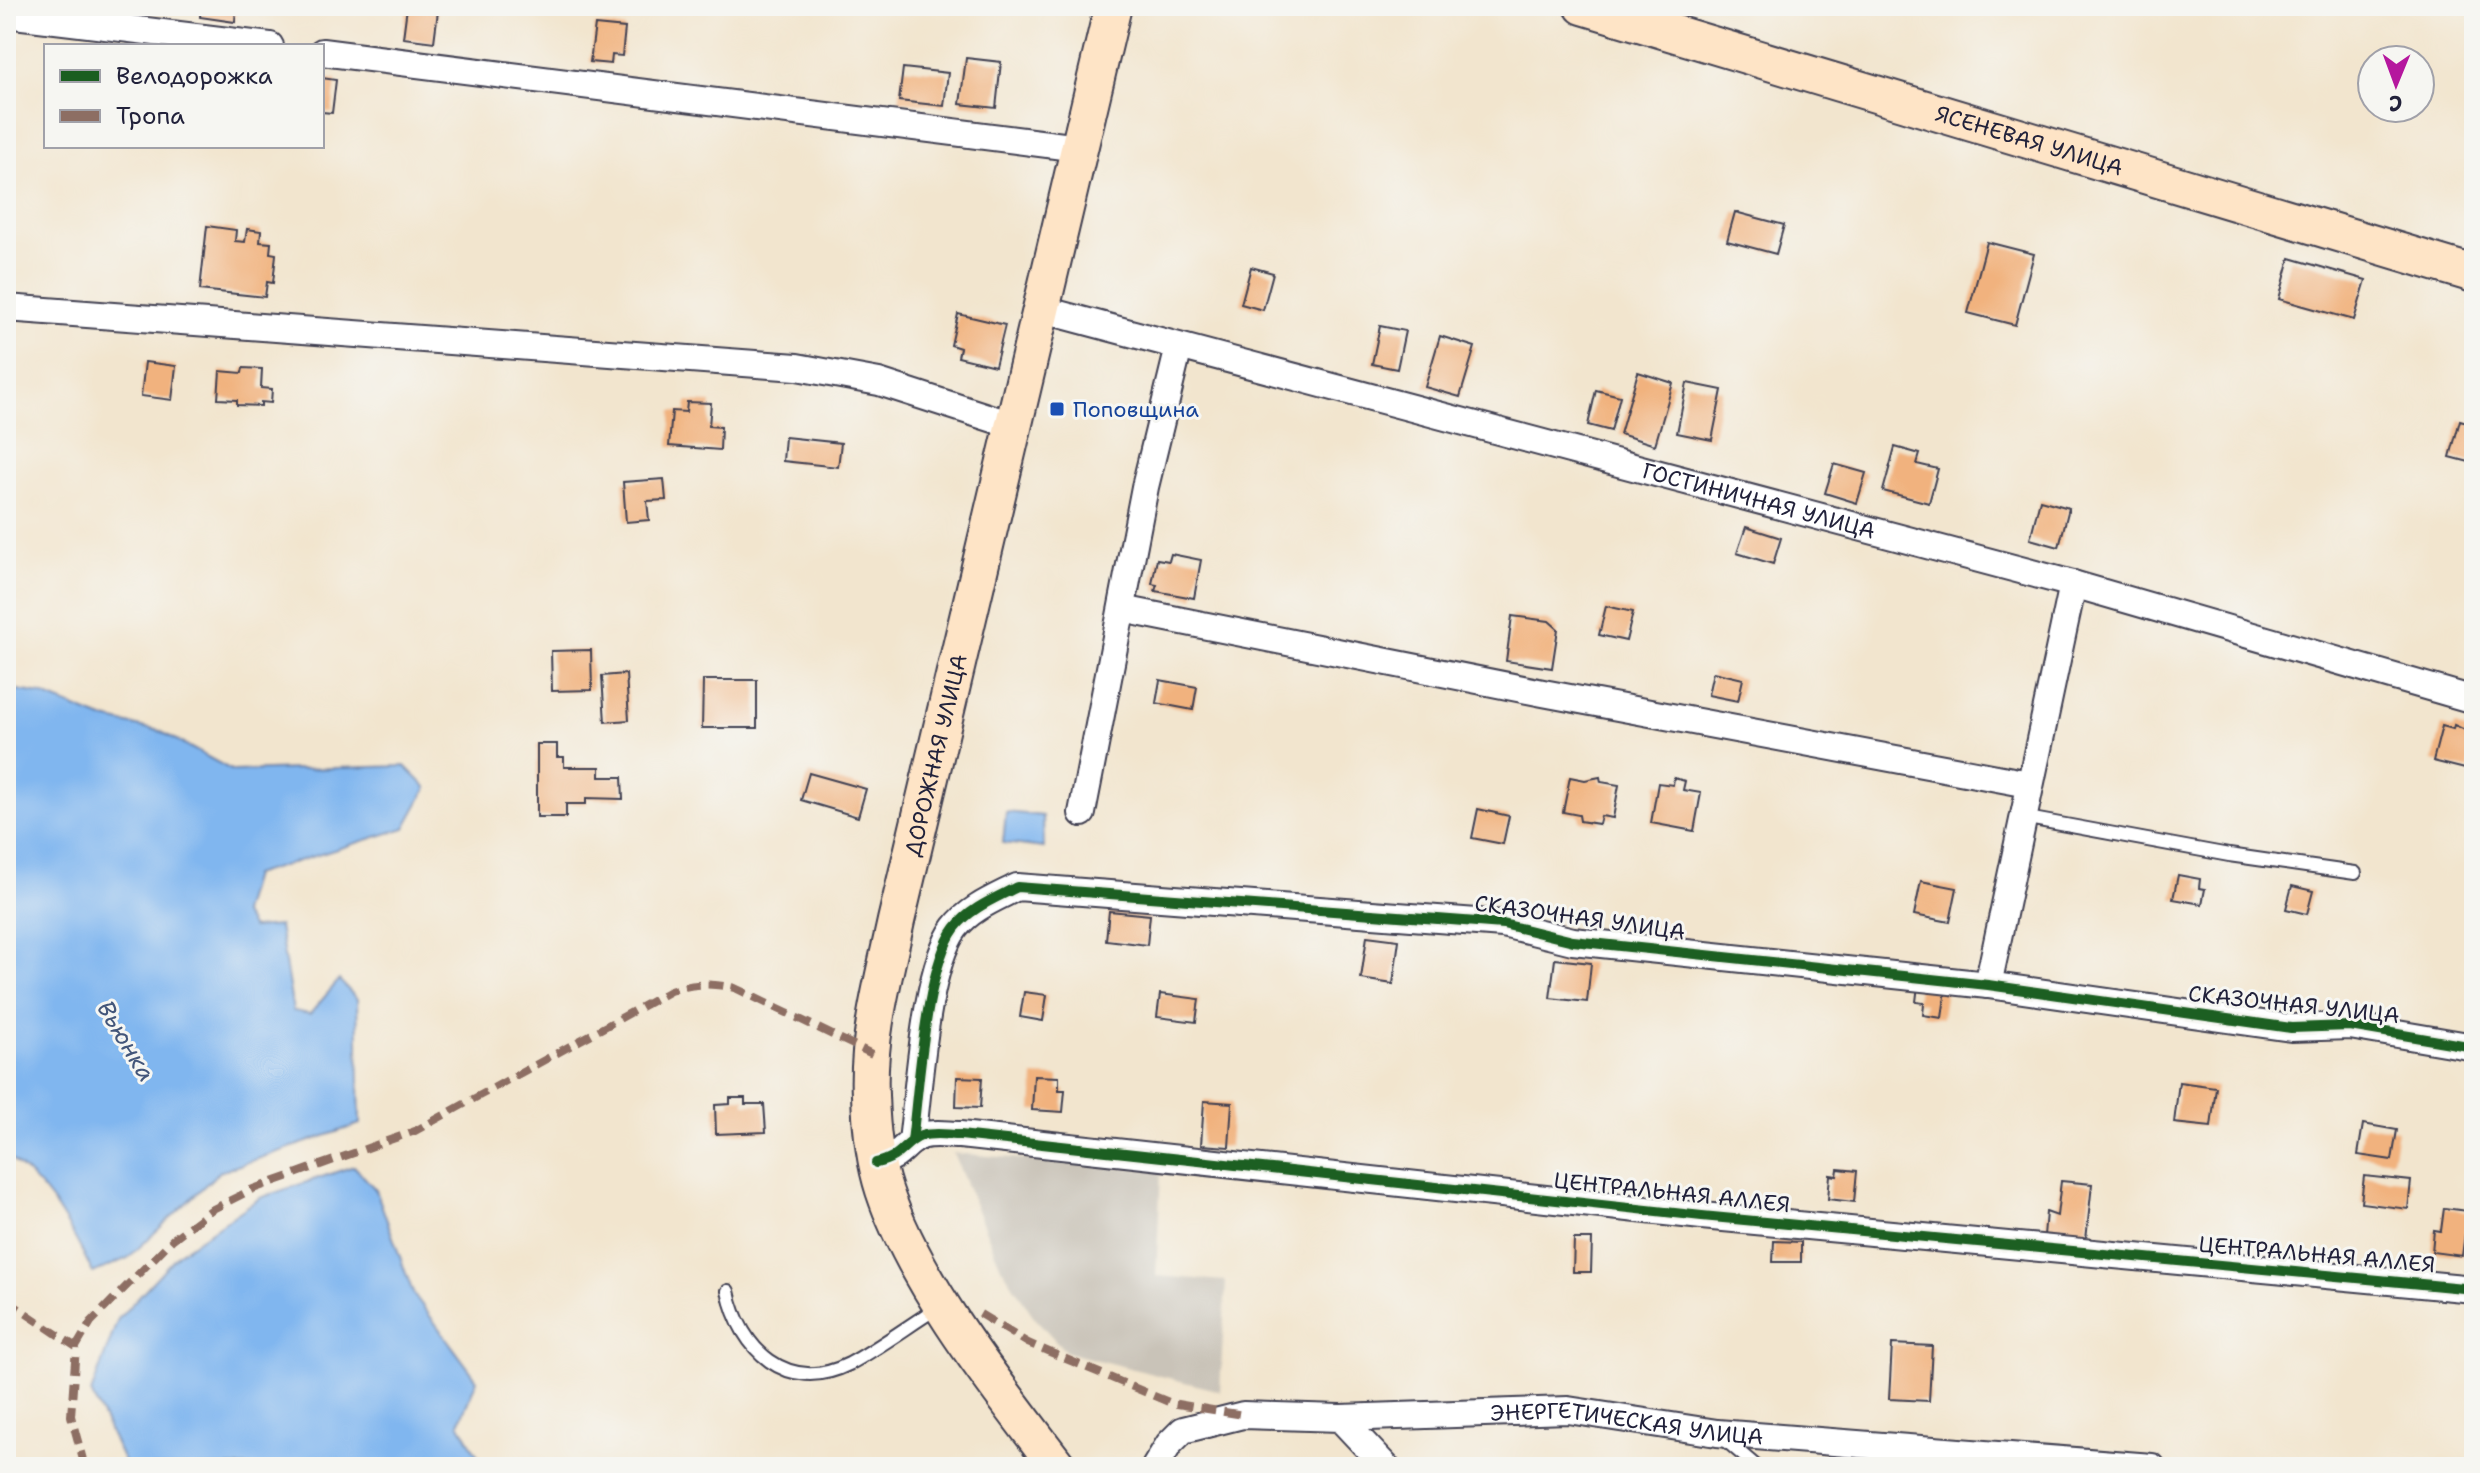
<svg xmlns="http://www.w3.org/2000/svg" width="2480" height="1473" font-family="'Shantell Sans',sans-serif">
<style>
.industrial{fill:#c9c3b8}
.water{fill:#80b6ef;stroke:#516c95;stroke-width:2}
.building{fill:#f1b27e}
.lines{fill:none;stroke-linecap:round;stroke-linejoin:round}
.service-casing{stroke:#413f51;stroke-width:16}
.minor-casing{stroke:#413f51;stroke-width:30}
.secondary-casing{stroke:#413f51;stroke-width:40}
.service{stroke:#fff;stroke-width:12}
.minor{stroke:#fff;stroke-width:26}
.secondary{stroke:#fee4c6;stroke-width:36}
.quiet{stroke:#8d6e63;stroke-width:8;stroke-dasharray:16 8;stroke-linecap:butt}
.cycleway-casing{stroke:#f6f6f2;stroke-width:15}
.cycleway{stroke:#1b5e20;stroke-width:10}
.transit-dot{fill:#1a4fb4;stroke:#f6f6f2;stroke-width:3}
.labels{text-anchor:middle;stroke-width:6;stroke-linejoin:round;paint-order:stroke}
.street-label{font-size:22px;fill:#22223b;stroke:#f6f6f2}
.transit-label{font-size:22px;fill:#164399;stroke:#f6f6f2;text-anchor:start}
.water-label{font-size:24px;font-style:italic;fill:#43567a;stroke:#f6f6f2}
</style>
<rect width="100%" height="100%" fill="#f6f6f2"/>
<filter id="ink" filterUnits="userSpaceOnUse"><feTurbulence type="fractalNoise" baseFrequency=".0125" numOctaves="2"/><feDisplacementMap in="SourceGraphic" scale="16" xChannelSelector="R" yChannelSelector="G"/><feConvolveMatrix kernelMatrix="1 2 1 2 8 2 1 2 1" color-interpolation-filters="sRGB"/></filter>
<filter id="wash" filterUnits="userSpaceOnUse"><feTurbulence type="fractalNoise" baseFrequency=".006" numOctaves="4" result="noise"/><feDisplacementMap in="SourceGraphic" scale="32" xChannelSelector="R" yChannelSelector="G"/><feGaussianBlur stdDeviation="1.8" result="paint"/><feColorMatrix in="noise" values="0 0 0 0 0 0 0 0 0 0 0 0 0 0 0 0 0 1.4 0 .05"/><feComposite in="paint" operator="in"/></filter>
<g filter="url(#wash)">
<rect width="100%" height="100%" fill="#f2e5ce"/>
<!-- industrial -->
<path class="industrial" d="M 953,1153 L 1161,1171 L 1156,1276 L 1226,1281 L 1220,1391 L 1066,1352 L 1034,1317 L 1001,1267 Z"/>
<!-- water -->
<path class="water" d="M 6,688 L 41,694 L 100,718 L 160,731 L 233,771 L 405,766 L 427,788 L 405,828 L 253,875 L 242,913 L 252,928 L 279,926 L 293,1011 L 310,1014 L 339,980 L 357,999 L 360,1124 L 219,1172 L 128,1258 L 93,1273 C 71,1228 48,1185 6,1156 Z
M 1006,812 L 1043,816 L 1044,848 L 1003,843 Z
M 354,1166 L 376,1190 L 413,1293 L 477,1380 L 459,1423 L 484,1467 L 126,1467 L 91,1393 L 118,1319 L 179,1253 L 260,1198 Z"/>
<g id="blocks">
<!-- building -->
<path class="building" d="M 201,6 L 236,6 L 235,22 L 200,17 Z
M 407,7 L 438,11 L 434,42 L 403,38 Z
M 595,25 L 625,28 L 622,56 L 612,55 L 611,64 L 590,62 Z
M 966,58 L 1001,62 L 996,108 L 960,104 Z
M 903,68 L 948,73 L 944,106 L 899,101 Z
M 322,78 L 336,80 L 332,113 L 322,112 Z
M 1735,212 L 1784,225 L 1776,254 L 1727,241 Z
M 207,226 L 236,230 L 235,241 L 245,242 L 247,229 L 261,231 L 260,242 L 271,243 L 270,253 L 276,254 L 273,283 L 267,282 L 265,297 L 200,290 Z
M 1987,242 L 2034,254 L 2015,325 L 1968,313 Z
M 2290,258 L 2366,280 L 2354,320 L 2279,299 Z
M 1251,267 L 1273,273 L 1263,310 L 1241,304 Z
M 958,314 L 1005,325 L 995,366 L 958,357 L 960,348 L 951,345 Z
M 1380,326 L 1405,331 L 1397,369 L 1372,364 Z
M 1440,336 L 1475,347 L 1460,397 L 1425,387 Z
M 145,362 L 176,366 L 172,400 L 141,396 Z
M 243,368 L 262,369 L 261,388 L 272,389 L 271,403 L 261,402 L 261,406 L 237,405 L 237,400 L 218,399 L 220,371 L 242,373 Z
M 1638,372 L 1673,383 L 1655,445 L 1620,434 Z
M 1687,383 L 1722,390 L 1712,440 L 1677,433 Z
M 1596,390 L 1620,396 L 1611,431 L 1588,425 Z
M 687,402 L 711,403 L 709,426 L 721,427 L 720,450 L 669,446 L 672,411 L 686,412 Z
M 2460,420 L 2474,424 L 2473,463 L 2450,457 Z
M 785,437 L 841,443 L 838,467 L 783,461 Z
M 1895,447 L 1920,454 L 1917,464 L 1938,469 L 1929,503 L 1883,491 Z
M 1834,464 L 1866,473 L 1857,503 L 1825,493 Z
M 664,479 L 666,500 L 647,501 L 649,520 L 626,522 L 623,482 Z
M 2040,500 L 2069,508 L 2059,547 L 2030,539 Z
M 1746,527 L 1781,538 L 1773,564 L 1737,553 Z
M 1171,554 L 1201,560 L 1194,598 L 1155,591 L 1157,585 L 1152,584 L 1157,559 L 1169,561 Z
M 1606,606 L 1633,612 L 1626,641 L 1599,635 Z
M 1512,616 L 1549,621 L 1558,629 L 1552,668 L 1506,661 Z
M 591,650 L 592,690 L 552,691 L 551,651 Z
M 1713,672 L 1743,679 L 1738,701 L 1708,695 Z
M 626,674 L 629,720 L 605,722 L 602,676 Z
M 703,680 L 757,680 L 757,728 L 702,728 Z
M 1160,680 L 1197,687 L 1193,710 L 1156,703 Z
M 2454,725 L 2474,734 L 2469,770 L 2433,761 L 2442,726 L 2453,729 Z
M 537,744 L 557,744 L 557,757 L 564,757 L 564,767 L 600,767 L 600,777 L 622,777 L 623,799 L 586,798 L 586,804 L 566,804 L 566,817 L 537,817 Z
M 809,773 L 866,789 L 858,817 L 801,800 Z
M 1570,777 L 1585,780 L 1600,777 L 1601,782 L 1619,785 L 1613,818 L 1601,816 L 1599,824 L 1580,821 L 1579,815 L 1563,812 Z
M 1674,778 L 1685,781 L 1683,790 L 1701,793 L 1694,831 L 1651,823 L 1658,783 L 1673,785 Z
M 1478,809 L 1509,816 L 1503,844 L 1472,838 Z
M 2178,875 L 2200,879 L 2199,888 L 2205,889 L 2202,904 L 2173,899 Z
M 1921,881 L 1957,888 L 1950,922 L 1914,915 Z
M 2292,886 L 2313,891 L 2307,914 L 2286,909 Z
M 1109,911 L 1150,915 L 1147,945 L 1106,940 Z
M 1367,936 L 1399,940 L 1393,984 L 1361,979 Z
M 1555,959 L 1591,963 L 1587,1002 L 1550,998 Z
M 1918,985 L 1946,989 L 1942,1018 L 1923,1015 L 1924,1003 L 1916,1002 Z
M 1024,992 L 1047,995 L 1043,1021 L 1020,1017 Z
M 1160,994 L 1199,999 L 1196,1022 L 1157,1017 Z
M 1034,1076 L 1059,1077 L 1059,1090 L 1065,1090 L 1063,1112 L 1032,1110 Z
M 957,1077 L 982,1078 L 980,1108 L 956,1107 Z
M 2179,1082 L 2216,1087 L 2211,1127 L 2174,1123 Z
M 730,1098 L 745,1098 L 745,1104 L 764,1104 L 766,1132 L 716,1134 L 715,1105 L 730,1104 Z
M 1204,1101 L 1232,1103 L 1229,1147 L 1201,1145 Z
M 2363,1124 L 2397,1130 L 2392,1160 L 2358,1155 Z
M 1838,1169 L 1857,1171 L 1854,1202 L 1828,1199 L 1830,1175 L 1837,1176 Z
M 2364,1176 L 2411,1181 L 2408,1209 L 2361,1203 Z
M 2061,1181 L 2092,1184 L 2086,1240 L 2044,1236 L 2046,1212 L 2057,1216 Z
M 2444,1208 L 2468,1211 L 2462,1256 L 2432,1252 L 2434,1230 L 2441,1231 Z
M 1574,1239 L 1592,1239 L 1591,1272 L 1573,1272 Z
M 1774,1241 L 1801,1242 L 1801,1262 L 1773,1262 Z
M 1892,1344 L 1932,1346 L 1929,1401 L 1889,1399 Z"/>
</g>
</g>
<g filter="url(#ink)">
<use href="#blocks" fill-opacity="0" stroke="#413f51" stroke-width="2"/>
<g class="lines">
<defs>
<path id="service" d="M 2022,817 L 2229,855 L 2355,873
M 728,1291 C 740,1349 787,1395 849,1364 C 879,1348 908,1326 937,1308
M 1723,1438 L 1757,1467"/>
<g id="minor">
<path d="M 6,14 L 270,46"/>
<path d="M 322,52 L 1079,148"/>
<path d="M 6,308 L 797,367 L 879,382 L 1012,425"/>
<path id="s1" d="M 1040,309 L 2073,584 L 2474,700"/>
<path d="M 1122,609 L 1543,693 L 2029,784"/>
<path d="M 1082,813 L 1145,487 L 1179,347"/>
<path d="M 1988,985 L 2073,584"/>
<path d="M 912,1141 C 919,1088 925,968 955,928 C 970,908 996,898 1017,887 L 1503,924 L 1573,941 L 1988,985 L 2291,1028 L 2350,1026 L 2474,1047"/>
<path d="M 876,1163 C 903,1157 902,1144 921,1136 C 933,1132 948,1135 960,1135 L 1702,1216 L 2474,1289"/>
<path id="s2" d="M 1340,1418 L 1568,1410 L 1717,1433 L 2152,1467"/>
<path d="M 1155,1467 L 1169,1444 L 1183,1430 L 1243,1415 L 1340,1418 L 1386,1467"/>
</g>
<g id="secondary">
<path id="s3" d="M 1583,6 L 2474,274"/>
<path id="s4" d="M 1058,1467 C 998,1388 915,1284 884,1190 C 874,1160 871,1127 870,1095 C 867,1037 884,977 896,921 L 1113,6"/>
</g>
</defs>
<!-- service casing -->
<use href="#service" class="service-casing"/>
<!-- minor casing -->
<use href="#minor" class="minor-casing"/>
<!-- secondary casing -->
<use href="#secondary" class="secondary-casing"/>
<!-- service -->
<use href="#service" class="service"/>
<!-- minor -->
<use href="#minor" class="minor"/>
<!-- secondary -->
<use href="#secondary" class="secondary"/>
<!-- quiet -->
<path class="quiet" d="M 6,1300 L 76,1347
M 980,1314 L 1028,1343 L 1171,1403 L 1243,1415
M 85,1467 L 71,1416 L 76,1347 L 91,1322 L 173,1239 L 211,1210 L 253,1189 L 415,1131 L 670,991 C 694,983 711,983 735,988 L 872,1054"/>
<defs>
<path id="cycleway" d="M 912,1141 C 919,1088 925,968 955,928 C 970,908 996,898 1017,887 L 1503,924 L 1573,941 L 1988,985 L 2291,1028 L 2350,1026 L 2474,1047
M 876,1163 C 903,1157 902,1144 921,1136 C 933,1132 948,1135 960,1135 L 1702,1216 L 2474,1289"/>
</defs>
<!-- cycleway casing -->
<use href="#cycleway" class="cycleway-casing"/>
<!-- cycleway -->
<use href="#cycleway" class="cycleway"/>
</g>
</g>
<!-- markers -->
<rect class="transit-dot" x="1049" y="401" width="16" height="16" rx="4"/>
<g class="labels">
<!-- street labels -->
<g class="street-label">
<text dy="8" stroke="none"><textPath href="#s3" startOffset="466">ЯСЕНЕВАЯ УЛИЦА</textPath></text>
<text dy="8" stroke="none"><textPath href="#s1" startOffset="744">ГОСТИНИЧНАЯ УЛИЦА</textPath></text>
<text dy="8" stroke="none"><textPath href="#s4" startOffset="772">ДОРОЖНАЯ УЛИЦА</textPath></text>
<text transform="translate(1580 917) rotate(8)" y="8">СКАЗОЧНАЯ УЛИЦА</text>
<text transform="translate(2294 1004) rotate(6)" y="8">СКАЗОЧНАЯ УЛИЦА</text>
<text transform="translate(1672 1192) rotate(6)" y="8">ЦЕНТРАЛЬНАЯ АЛЛЕЯ</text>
<text transform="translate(2317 1254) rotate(5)" y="8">ЦЕНТРАЛЬНАЯ АЛЛЕЯ</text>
<text dy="8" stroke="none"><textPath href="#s2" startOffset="288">ЭНЕРГЕТИЧЕСКАЯ УЛИЦА</textPath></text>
</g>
<!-- transit labels -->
<g class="transit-label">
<text x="1073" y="417">Поповщина</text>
</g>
<!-- water labels -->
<g class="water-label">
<text transform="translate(126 1041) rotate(59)" y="8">Вьюнка</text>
</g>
</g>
<!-- margin -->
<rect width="2480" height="1473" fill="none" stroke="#f6f6f2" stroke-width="32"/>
<!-- legend -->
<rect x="44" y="44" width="280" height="104" fill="#f6f6f2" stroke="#a1a1a9" stroke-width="2"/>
<rect x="60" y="70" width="40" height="12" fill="#1b5e20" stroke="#a1a1a9" stroke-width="2"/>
<text x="116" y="84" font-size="24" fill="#22223b">Велодорожка</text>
<rect x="60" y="110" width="40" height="12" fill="#8d6e63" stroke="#a1a1a9" stroke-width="2"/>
<text x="116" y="124" font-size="24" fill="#22223b">Тропа</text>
<!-- north arrow -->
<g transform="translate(2396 84) rotate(181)"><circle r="38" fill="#f6f6f2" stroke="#a1a1a9" stroke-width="2"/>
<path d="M0-6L14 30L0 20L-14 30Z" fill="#b5179e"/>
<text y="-12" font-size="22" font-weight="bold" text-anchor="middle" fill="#22223b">С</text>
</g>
</svg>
